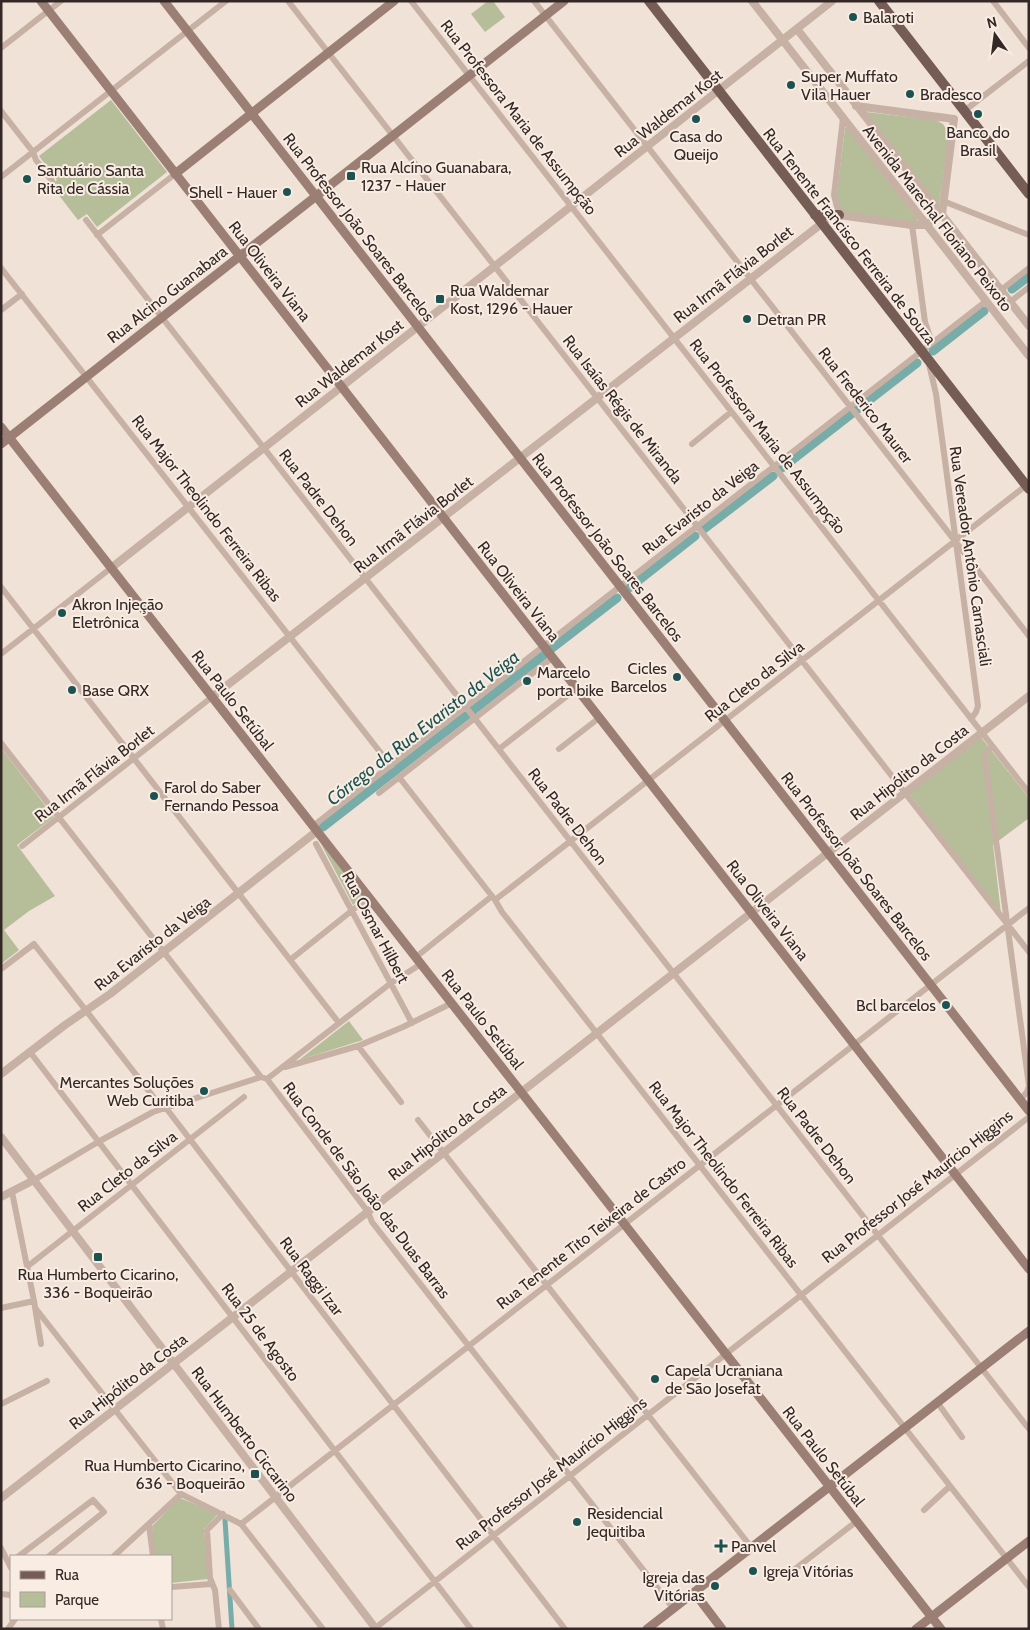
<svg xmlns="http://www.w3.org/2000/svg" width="1030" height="1630" font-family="Cabin,sans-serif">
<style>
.green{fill:#b5be98}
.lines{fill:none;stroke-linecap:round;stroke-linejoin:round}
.canal{stroke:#77aca9;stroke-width:5}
.river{stroke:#77aca9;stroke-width:9}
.minor{stroke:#c7b0a4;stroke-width:6}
.tertiary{stroke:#c7b0a4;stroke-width:8}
.secondary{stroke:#9b7f75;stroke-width:9}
.primary{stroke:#755d56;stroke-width:10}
.poi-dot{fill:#1c5351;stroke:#f8ece3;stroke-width:2}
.labels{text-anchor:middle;stroke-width:4;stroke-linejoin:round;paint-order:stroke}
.poi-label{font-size:16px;fill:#332825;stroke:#f8ece3;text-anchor:start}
.street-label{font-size:16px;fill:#332825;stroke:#f8ece3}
.water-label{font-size:18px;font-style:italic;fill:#1c5351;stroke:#f8ece3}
</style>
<rect width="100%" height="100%" fill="#f0e2d7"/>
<!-- green -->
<path class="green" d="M 488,1 L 493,1 L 505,17 L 485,32 L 471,14 Z
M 111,100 L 167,172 L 97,227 L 87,214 L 78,220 L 51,185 L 57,180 L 39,156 Z
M 866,112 L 936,120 L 943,124 L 949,133 L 939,205 Z
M 847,127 L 918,220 L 917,221 L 912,222 L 850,215 L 840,209 L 836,200 L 845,128 Z
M 980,736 L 1029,798 L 1029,818 L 993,845 L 1001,913 L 908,792 Z
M 1,748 L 54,817 L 17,845 L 55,896 L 29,911 L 4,930 L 19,950 L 1,964 Z
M 320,842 L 364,896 L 353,905 Z
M 349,1021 L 363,1040 L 299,1060 Z
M 180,1498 L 218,1514 L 204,1529 L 208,1579 L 171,1583 L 171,1556 L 155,1556 L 152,1526 Z"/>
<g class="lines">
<!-- canal -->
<path class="canal" d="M 225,1520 L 232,1629"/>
<!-- river -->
<path class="river" d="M 1012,289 L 1029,276
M 933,351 L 984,311
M 782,468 L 917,363
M 704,529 L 773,476
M 629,588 L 695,536
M 551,649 L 617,598
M 323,827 L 544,655"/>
<!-- minor -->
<path class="minor" d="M 288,1 L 1029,952
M 411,1 L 1029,793
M 534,1 L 1029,636
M 993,1 L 1029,48
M 1,48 L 61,1
M 1,111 L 33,152 L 36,160 L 52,181
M 964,111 L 1029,61
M 843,118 L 834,195 L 837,207 L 844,215
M 1,177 L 226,1
M 943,201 L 1029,235
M 86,220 L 1029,1429
M 912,225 L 925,322 L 932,343
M 97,235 L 175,174
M 1,268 L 391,766
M 1001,290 L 1029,268
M 1010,302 L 1029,287
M 1,310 L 22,294
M 929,364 L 936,394 L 978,706 L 976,712 L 971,719
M 692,444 L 731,412
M 1,587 L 339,1023
M 1,654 L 111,568
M 1,743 L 261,1077 L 267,1079 L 368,1212 L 372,1222 L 673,1608
M 992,746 L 987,752 L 985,758 L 1029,1086 L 1027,1092 L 1020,1100
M 499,749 L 576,689
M 559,749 L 599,718
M 399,777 L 495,900 L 502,912 L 1029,1587
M 379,793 L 552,658
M 313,826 L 986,301
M 316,844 L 412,1023
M 22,846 L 212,697
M 495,900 L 1028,484
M 416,957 L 492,896
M 290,960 L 369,897
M 1,969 L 34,944 L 159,1104 L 166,1108 L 565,1629
M 358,1046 L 401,1102
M 30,1052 L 471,1629
M 285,1067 L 358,1046 L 403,1027 L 452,1003
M 267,1079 L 391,983 L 421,964
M 418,1120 L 751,1547
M 34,1180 L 98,1142 L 153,1112 L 261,1077
M 12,1192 L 34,1301 L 41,1344
M 28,1266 L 244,1097
M 1,1308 L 34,1301
M 36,1309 L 181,1494 L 241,1524 L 323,1629
M 937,1402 L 962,1437
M 1,1404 L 47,1381
M 924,1510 L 950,1486
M 241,1524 L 1029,908
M 149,1525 L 153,1556
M 1,1548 L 11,1568
M 19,1556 L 93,1500 L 104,1512 L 49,1556
M 114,1556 L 181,1494
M 786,1576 L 857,1521
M 171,1587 L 211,1584
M 230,1590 L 259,1629
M 1,1594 L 11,1595
M 161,1619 L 163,1629
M 8,1629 L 15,1619
M 219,1629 L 215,1590 L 210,1578 L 207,1530 L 223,1514
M 374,1629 L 1029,1117"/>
<!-- tertiary -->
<path class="tertiary" d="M 752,1 L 1029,356
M 797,29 L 1029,326
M 856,106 L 954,119
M 836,216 L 839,215 L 912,225 L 926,225 L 942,214 L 954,119
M 111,568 L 832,1
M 212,697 L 825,221
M 1,1074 L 65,1025 L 110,994 L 317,831
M 1,1137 L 376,1629
M 1,1197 L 34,1180
M 1,1498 L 1029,696"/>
<!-- secondary -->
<path class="secondary" d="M 41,1 L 1029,1269
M 164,1 L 1029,1111
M 175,174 L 394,1
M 1,427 L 941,1629
M 1,444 L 564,1
M 694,1592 L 722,1629
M 647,1629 L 1029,1331
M 916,1629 L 1029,1541"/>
<!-- primary -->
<path class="primary" d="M 649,1 L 1029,489
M 879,1 L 1029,194
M 815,215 L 839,215"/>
</g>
<!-- markers -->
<g class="poi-dot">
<circle cx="853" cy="17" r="5"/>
<circle cx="791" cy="85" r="5"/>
<circle cx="910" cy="94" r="5"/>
<circle cx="978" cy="114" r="5"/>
<circle cx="696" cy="119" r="5"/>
<rect x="346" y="171" width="10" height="10" rx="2.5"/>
<circle cx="27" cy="179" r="5"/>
<circle cx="287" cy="192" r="5"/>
<rect x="435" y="294" width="10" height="10" rx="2.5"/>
<circle cx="747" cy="319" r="5"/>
<circle cx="62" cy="613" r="5"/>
<circle cx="677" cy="677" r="5"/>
<circle cx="527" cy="681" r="5"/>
<circle cx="72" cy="690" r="5"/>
<circle cx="154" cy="796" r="5"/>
<circle cx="946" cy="1005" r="5"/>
<circle cx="204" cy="1091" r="5"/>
<rect x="93" y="1252" width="10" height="10" rx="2.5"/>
<circle cx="655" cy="1379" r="5"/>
<rect x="250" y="1469" width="10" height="10" rx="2.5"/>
<circle cx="577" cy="1522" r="5"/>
<path d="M718.5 1538.5h5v5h5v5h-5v5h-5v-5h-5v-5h5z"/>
<circle cx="753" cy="1571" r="5"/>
<circle cx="715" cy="1586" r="5"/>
</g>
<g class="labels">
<!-- poi labels -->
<g class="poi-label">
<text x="863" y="23">Balaroti</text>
<text x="801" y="82">Super Muffato<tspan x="801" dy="18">Vila Hauer</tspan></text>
<text x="920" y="100">Bradesco</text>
<text x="978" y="138" text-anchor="middle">Banco do<tspan x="978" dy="18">Brasil</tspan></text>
<text x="696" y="142" text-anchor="middle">Casa do<tspan x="696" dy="18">Queijo</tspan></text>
<text x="361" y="173">Rua Alcíno Guanabara,<tspan x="361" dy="18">1237 - Hauer</tspan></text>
<text x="37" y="176">Santuário Santa<tspan x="37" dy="18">Rita de Cássia</tspan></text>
<text x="277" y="198" text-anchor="end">Shell - Hauer</text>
<text x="450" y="296">Rua Waldemar<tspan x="450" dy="18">Kost, 1296 - Hauer</tspan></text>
<text x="757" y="325">Detran PR</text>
<text x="72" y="610">Akron Injeção<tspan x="72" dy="18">Eletrônica</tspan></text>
<text x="667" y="674" text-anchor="end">Cicles<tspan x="667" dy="18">Barcelos</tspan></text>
<text x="537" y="678">Marcelo<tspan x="537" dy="18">porta bike</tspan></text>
<text x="82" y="696">Base QRX</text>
<text x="164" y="793">Farol do Saber<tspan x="164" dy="18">Fernando Pessoa</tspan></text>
<text x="936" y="1011" text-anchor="end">Bcl barcelos</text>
<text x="194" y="1088" text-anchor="end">Mercantes Soluções<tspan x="194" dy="18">Web Curitiba</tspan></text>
<text x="98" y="1280" text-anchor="middle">Rua Humberto Cicarino,<tspan x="98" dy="18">336 - Boqueirão</tspan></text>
<text x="665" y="1376">Capela Ucraniana<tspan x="665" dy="18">de São Josefat</tspan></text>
<text x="245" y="1471" text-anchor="end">Rua Humberto Cicarino,<tspan x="245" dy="18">636 - Boqueirão</tspan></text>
<text x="587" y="1519">Residencial<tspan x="587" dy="18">Jequitiba</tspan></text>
<text x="731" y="1552">Panvel</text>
<text x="763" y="1577">Igreja Vitórias</text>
<text x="705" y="1583" text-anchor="end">Igreja das<tspan x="705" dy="18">Vitórias</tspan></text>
</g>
<!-- street labels -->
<g class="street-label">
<text transform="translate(668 113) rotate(-38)" y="6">Rua Waldemar Kost</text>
<text transform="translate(519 117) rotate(52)" y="6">Rua Professora Maria de Assumpção</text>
<text transform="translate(938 218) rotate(52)" y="6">Avenida Marechal Floriano Peixoto</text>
<text transform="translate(359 227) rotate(52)" y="6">Rua Professor João Soares Barcelos</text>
<text transform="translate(850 236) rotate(52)" y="6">Rua Tenente Francisco Ferreira de Souza</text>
<text transform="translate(270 271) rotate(52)" y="6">Rua Oliveira Viana</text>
<text transform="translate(733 274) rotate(-38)" y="6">Rua Irmã Flávia Borlet</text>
<text transform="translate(167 294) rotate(-38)" y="6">Rua Alcino Guanabara</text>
<text transform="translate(349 363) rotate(-38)" y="6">Rua Waldemar Kost</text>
<text transform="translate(866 405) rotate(52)" y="6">Rua Frederico Maurer</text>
<text transform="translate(623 409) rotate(52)" y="6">Rua Isaías Régis de Miranda</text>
<text transform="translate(768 436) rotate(52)" y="6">Rua Professora Maria de Assumpção</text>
<text transform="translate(319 497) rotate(52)" y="6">Rua Padre Dehon</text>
<text transform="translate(700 507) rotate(-38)" y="6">Rua Evaristo da Veiga</text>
<text transform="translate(207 508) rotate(52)" y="6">Rua Major Theolindo Ferreira Ribas</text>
<text transform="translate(413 524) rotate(-38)" y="6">Rua Irmã Flávia Borlet</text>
<text transform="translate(608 547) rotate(52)" y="6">Rua Professor João Soares Barcelos</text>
<text transform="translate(971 556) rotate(82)" y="6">Rua Vereador Antônio Carnasciali</text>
<text transform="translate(519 591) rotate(52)" y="6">Rua Oliveira Viana</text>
<text transform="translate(754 681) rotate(-38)" y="6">Rua Cleto da Silva</text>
<text transform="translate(233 700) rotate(52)" y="6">Rua Paulo Setúbal</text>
<text transform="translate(909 772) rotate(-38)" y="6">Rua Hipólito da Costa</text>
<text transform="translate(94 773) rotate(-38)" y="6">Rua Irmã Flávia Borlet</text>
<text transform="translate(568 816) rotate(52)" y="6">Rua Padre Dehon</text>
<text transform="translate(857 866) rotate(52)" y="6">Rua Professor João Soares Barcelos</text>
<text transform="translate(768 910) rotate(52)" y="6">Rua Oliveira Viana</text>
<text transform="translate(376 927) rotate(62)" y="6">Rua Osmar Hilbert</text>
<text transform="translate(152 943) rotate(-38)" y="6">Rua Evaristo da Veiga</text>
<text transform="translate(483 1019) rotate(52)" y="6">Rua Paulo Setúbal</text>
<text transform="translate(447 1132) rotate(-38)" y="6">Rua Hipólito da Costa</text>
<text transform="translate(817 1135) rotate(52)" y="6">Rua Padre Dehon</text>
<text transform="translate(127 1171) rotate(-38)" y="6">Rua Cleto da Silva</text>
<text transform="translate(724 1174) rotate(52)" y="6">Rua Major Theolindo Ferreira Ribas</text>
<text transform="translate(917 1186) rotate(-38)" y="6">Rua Professor José Maurício Higgins</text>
<text transform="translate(367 1190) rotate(53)" y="6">Rua Conde de São João das Duas Barras</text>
<text transform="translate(591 1233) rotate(-38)" y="6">Rua Tenente Tito Teixeira de Castro</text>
<text transform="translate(312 1276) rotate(53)" y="6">Rua Raggi Izar</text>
<text transform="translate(261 1332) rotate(53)" y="6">Rua 25 de Agosto</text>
<text transform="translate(128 1381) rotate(-38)" y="6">Rua Hipólito da Costa</text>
<text transform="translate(245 1434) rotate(53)" y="6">Rua Humberto Ciccarino</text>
<text transform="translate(824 1456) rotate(52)" y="6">Rua Paulo Setúbal</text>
<text transform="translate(551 1473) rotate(-38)" y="6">Rua Professor José Maurício Higgins</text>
</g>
<!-- water labels -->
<g class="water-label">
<text transform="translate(423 728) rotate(-38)" y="6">Córrego da Rua Evaristo da Veiga</text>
</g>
</g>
<!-- border -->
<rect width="1030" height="1630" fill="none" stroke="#332825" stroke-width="5"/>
<!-- legend -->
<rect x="10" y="1555" width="162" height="65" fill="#f8ece3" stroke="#a99e97"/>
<rect x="20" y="1571" width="25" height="8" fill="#755d56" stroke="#a99e97"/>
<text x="55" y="1580" font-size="15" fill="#332825">Rua</text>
<rect x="20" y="1592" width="25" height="15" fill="#b5be98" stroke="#a99e97"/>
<text x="55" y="1605" font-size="15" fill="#332825">Parque</text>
<!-- north arrow -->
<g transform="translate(995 35) rotate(346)" stroke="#f8ece3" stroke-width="4" paint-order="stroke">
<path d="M0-4L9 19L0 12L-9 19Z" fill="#332825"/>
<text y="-8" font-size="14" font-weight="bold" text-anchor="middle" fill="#332825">N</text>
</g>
</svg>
